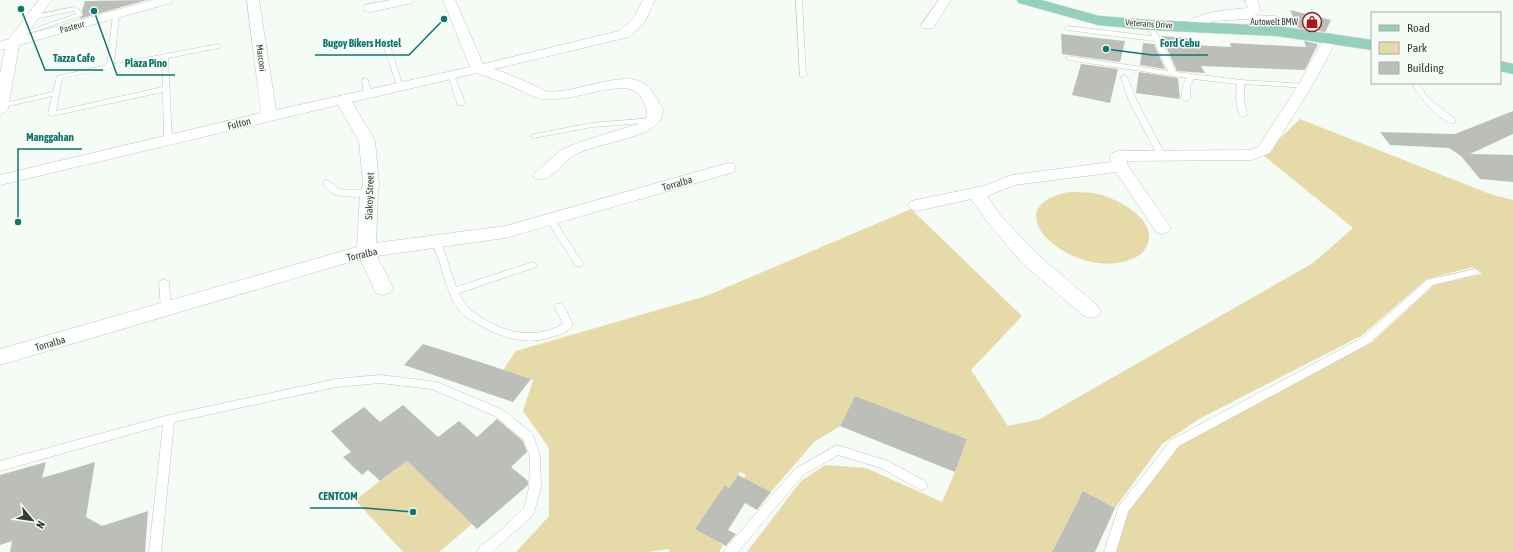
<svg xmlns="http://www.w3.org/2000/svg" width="1513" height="552" font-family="'Asap Condensed',sans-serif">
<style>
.green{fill:#e6dba8}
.building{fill:#bcbfb8}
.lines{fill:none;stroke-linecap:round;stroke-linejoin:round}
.lane-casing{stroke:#c1c6c1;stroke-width:1}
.street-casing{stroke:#c1c6c1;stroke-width:1}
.primary-casing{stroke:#d7d8d7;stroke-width:1}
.lane{fill:#fff;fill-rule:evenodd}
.street{fill:#fff;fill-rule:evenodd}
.primary{fill:#95d0bc;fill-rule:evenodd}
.labels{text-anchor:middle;stroke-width:3;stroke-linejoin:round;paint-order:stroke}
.far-poi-label{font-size:9px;fill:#383b38;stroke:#f5fbf5;text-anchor:end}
.far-street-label{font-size:9px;fill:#383b38;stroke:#f5fbf5}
.street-label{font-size:10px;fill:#383b38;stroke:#f5fbf5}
.leader{fill:none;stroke:#0f766e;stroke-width:1.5}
.callout-dot{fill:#0f766e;stroke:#f5fbf5;stroke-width:1.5}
.callout-label{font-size:11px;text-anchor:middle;font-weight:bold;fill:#0f766e;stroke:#f5fbf5;stroke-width:3;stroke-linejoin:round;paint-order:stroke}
</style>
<rect width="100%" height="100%" fill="#f5fbf5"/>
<!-- green -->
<path class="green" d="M 1300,119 L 1490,194 L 1513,200 L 1513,552 L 1110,552 L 1123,510 L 1175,443 L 1372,342 L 1434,285 L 1482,274 L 1473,267 L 1427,279 L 1361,336 L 1199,419 L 1162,444 L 1115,508 L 1083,491 L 1052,552 L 747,552 L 801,481 L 825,465 L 866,468 L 942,502 L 955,472 L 967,439 L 855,396 L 840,426 L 814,442 L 771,492 L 755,484 L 735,491 L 746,475 L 740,472 L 729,488 L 725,486 L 695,529 L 712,538 L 717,531 L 717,541 L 723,545 L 719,552 L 669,552 L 669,549 L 648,552 L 516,552 L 549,516 L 549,448 L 523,411 L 533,380 L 503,370 L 516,351 L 706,296 L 911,209 L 1022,316 L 971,370 L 1008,426 L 1040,419 L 1313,263 L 1353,228 L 1263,155 Z
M 1068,192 C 1080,192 1091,192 1102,195 C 1122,201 1162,223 1145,249 C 1140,257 1130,260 1122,262 C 1069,275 992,208 1068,192 Z
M 407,461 L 472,524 L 439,552 L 403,552 L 355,500 Z"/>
<!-- building -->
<path class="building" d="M 147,0 L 79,19 L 83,15 L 82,11 L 85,1 Z
M 1290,10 L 1331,20 L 1325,32 L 1298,28 Z
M 1061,34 L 1125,41 L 1120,62 L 1062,54 Z
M 1161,36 L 1187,38 L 1191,45 L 1231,47 L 1230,43 L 1306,47 L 1304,41 L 1318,44 L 1305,70 L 1201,66 L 1205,73 L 1177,71 Z
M 1143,43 L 1154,44 L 1165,69 L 1140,65 Z
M 1081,64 L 1118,69 L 1110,103 L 1072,95 Z
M 1139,72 L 1178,78 L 1180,99 L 1136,93 Z
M 1513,111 L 1513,134 L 1470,154 L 1513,155 L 1513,182 L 1480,179 L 1461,156 L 1449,148 L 1390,145 L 1380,132 L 1455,134 Z
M 423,344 L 477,361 L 531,379 L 513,402 L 404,365 Z
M 855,396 L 967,439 L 955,472 L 840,426 Z
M 403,405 L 438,437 L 459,421 L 477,437 L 497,419 L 523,441 L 527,452 L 511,467 L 528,481 L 528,485 L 477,529 L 407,461 L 380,481 L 368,470 L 362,475 L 343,457 L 351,452 L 331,431 L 364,407 L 380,422 Z
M 46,462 L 42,478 L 95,462 L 86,517 L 102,526 L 148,511 L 145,552 L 10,552 L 12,541 L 0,545 L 0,475 Z
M 738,475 L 771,492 L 757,510 L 745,503 L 728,530 L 736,534 L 726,546 L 695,529 L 725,485 L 729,488 Z
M 1083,491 L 1115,508 L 1095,552 L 1052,552 Z"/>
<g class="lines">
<defs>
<path id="lane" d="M 796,0 L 802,0 L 806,76 L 803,78 L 800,76 Z
M 74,7 L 79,9 L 82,15 L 81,16 L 23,35 L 18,34 L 76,14 L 74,11 L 34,19 L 32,18 L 32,16 Z
M 116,13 L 119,15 L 114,64 L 218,44 L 221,46 L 218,48 L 168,58 L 172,141 L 171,143 L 165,143 L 164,141 L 163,92 L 52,116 L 48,114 L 52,96 L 0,108 L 0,104 L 53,92 L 57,76 L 107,65 L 113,15 ZM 162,58 L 163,87 L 56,111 L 62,78 Z
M 1246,15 L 1276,16 L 1279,18 L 1276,20 L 1246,19 L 1214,21 L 1211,19 L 1214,17 Z
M 1150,23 L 1153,25 L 1176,72 L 1241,80 L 1305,84 L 1308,86 L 1305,88 L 1244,84 L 1244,99 L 1247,115 L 1243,117 L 1239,115 L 1236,99 L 1237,84 L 1194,79 L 1190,86 L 1190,99 L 1186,101 L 1182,99 C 1182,91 1182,85 1187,78 L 1068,60 L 1065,58 L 1068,56 L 1168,71 L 1154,41 L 1067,30 L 1064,28 L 1067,26 L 1152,36 L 1147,25 Z
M 387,45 L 390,47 L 403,86 L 402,87 L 400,88 L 397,86 L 384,47 Z
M 451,73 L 454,75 L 465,103 L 464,105 L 458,105 L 457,103 L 448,75 Z
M 1124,75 L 1127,77 L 1137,101 L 1166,156 L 1165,158 L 1162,158 L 1158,156 L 1129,101 L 1121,77 Z
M 365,78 L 368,80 L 372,94 L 368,96 L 364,94 L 362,80 Z
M 1412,83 L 1418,83 L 1428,98 L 1455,119 L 1455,123 C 1442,125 1416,94 1412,83 Z
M 653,118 L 657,120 L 656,122 L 592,127 L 534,138 L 530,136 L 534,134 L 592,123 Z
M 327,180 L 341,190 L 369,190 L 373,193 C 367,199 340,197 332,193 C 328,190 326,187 323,183 L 324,181 Z
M 550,216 L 553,217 L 582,262 L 583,264 L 582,266 L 576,266 L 546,219 Z
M 435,239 L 438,240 L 444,251 L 456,287 L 533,262 L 537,265 L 536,267 L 459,293 C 465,307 471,311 484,319 C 508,334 537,339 563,324 L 554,306 L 556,304 L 562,304 L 564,306 L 573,325 C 569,331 561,334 555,336 C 526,347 498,337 473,321 C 468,318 462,315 459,310 C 444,290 443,263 431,242 Z
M 1475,269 L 1478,270 L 1479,272 L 1478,274 L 1433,285 L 1368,344 L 1179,446 L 1128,512 L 1116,552 L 1104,552 L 1119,506 L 1171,440 L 1362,338 L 1427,280 Z
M 164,279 L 169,282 L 171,309 L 169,311 L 163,311 L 161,309 L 159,282 Z
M 380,375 L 437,382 L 503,410 L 533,434 L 540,457 L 541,488 L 533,515 L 492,552 L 477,552 L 479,548 L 501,530 L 524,508 L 529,488 L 530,457 L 524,440 L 495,416 L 432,389 L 380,383 L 336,387 L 174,422 L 161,552 L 149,552 L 163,425 L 0,471 L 0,461 L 169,415 L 336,379 Z
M 837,445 L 888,461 L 925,481 L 927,485 L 925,489 L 921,490 L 881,468 L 838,455 L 803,475 L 738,552 L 724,552 L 726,548 L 795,469 Z"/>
<path id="street" d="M 39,0 L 52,0 L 26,35 L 153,0 L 173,0 L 171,3 L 19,45 L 8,109 L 5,112 L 0,114 L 0,73 L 5,49 L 0,50 L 0,42 L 9,39 Z
M 247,0 L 259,0 L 276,110 L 470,67 L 443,0 L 455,0 L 483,64 L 619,31 L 634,18 L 643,0 L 655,0 L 645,22 L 629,37 L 494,69 C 507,73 519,79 531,84 C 536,86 541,89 545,91 C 572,96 623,68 645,84 C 653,90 657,100 663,109 C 662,114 662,120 658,123 C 642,140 594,143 573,156 C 560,164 551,183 535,179 L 533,175 L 561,150 L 580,142 L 638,124 L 646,118 L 647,109 C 644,103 640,92 633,90 C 613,82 569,103 543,99 C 534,98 525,92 517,89 C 504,83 491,78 477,73 L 352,102 L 375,141 L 379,184 L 378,193 L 376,243 L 505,226 L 728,163 L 734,164 L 736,168 L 734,172 L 505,238 L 377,256 L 393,288 L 390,293 L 383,295 L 376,293 L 360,259 L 0,365 L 0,349 L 357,247 L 360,193 L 363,184 L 359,141 L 338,105 L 0,185 L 0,175 L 261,113 Z
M 390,0 L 414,0 L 412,3 L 370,12 L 365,11 L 364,8 L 365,5 Z
M 939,0 L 951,0 L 933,28 L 923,28 L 921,25 Z
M 1245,0 L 1257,0 L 1261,10 C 1255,20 1236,16 1225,18 C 1212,19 1203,28 1190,31 L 1185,30 L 1183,27 C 1195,11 1230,10 1248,8 Z
M 1331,34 L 1336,35 L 1338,38 L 1312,86 L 1270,153 L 1252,160 L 1127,161 L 1128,166 L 1171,228 L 1168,232 L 1162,234 L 1156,232 L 1116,172 L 1015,185 L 987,196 L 1001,216 L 1037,254 L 1098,306 L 1101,311 L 1098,316 L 1091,318 L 1084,316 L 1023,264 L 989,224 L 971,199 L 917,211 L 911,209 L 908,205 L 911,201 L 984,186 L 1012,175 L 1111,162 L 1110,156 L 1112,153 L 1118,151 L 1250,150 L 1258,147 L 1298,86 L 1324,38 L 1326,35 Z"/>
<path id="primary" d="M 1017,0 L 1041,0 L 1099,16 L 1150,20 L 1277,26 L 1372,40 L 1372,50 L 1277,36 L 1150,30 L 1098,25 L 1019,3 Z
M 1500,61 L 1513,64 L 1513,74 L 1500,71 Z"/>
</defs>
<!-- lane casing -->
<use href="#lane" class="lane-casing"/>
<!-- street casing -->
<use href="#street" class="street-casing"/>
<!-- primary casing -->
<use href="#primary" class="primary-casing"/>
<!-- lane -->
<use href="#lane" class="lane"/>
<!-- street -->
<use href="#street" class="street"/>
<!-- primary -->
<use href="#primary" class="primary"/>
</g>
<!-- icons -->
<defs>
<symbol id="shop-ring" viewBox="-11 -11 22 22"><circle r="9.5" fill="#f5fbf5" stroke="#aa161e" stroke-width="1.5"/><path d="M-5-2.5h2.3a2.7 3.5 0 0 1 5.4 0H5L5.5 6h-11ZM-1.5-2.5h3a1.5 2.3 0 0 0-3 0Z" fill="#aa161e"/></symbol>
</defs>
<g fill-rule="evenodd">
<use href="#shop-ring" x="1301" y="11" width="22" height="22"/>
</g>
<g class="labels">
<!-- far-poi labels -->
<g class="far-poi-label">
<text x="1298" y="25">Autowelt BMW</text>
</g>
<!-- far-street labels -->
<g class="far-street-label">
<text transform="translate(1149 24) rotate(4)" y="3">Veterans Drive</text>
<text transform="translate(72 27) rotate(-16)" y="3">Pasteur</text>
<text transform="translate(261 58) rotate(82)" y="3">Marconi</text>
</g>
<!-- street labels -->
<g class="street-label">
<text transform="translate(239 123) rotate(-14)" y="4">Fulton</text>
<text transform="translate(677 183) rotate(-16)" y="4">Torralba</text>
<text transform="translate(369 196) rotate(-88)" y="4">Siakoy Street</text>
<text transform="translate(362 254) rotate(-13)" y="4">Torralba</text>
<text transform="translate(50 343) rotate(-16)" y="4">Torralba</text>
</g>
</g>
<!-- callouts -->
<path class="leader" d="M444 19L409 55H315M1106 49L1152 55H1208M21 9L45 70H103M94 11L117 75H175M18 222L18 149H82M413 512L365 508H310"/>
<g class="callout-dot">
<circle cx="444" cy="19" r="4"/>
<circle cx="1106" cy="49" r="4"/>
<circle cx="21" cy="9" r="4"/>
<circle cx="94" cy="11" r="4"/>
<circle cx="18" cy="222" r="4"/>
<circle cx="413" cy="512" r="4"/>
</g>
<g class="callout-label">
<text x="362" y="47">Bugoy Bikers Hostel</text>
<text x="1180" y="47">Ford Cebu</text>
<text x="74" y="62">Tazza Cafe</text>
<text x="146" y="67">Plaza Pino</text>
<text x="50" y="141">Manggahan</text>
<text x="338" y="500">CENTCOM</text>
</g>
<!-- legend -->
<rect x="1371" y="12" width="130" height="72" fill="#f5fbf5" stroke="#a9aea9"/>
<rect x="1379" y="25" width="20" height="6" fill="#95d0bc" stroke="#a9aea9"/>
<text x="1407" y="32" font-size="12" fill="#383b38">Road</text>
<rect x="1379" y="42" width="20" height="12" fill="#e6dba8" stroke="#a9aea9"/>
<text x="1407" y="52" font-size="12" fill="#383b38">Park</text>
<rect x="1379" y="62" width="20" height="12" fill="#bcbfb8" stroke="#a9aea9"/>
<text x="1407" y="72" font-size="12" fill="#383b38">Building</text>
<!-- north arrow -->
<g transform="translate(32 520) rotate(119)" stroke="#f5fbf5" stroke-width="3" paint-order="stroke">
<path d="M0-3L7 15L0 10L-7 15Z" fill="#383b38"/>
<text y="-6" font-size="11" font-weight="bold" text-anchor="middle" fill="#383b38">N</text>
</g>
</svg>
